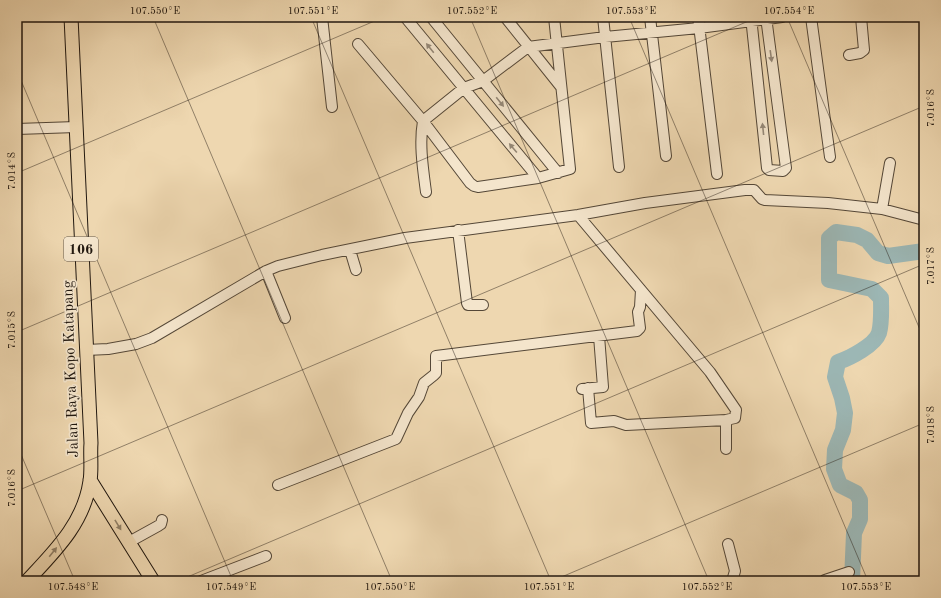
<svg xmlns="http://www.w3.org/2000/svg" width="941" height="598" font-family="'Old Standard TT',serif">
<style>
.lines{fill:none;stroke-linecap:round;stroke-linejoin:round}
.river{stroke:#9cb7b5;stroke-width:16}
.minor-casing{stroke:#544737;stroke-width:12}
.major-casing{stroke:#20170f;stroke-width:15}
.minor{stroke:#f4e5cc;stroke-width:10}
.major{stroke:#eed7b0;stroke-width:13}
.oneway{fill:#958877}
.oneway2{fill:#918168}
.ticks{fill:none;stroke:#20170f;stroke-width:1;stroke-opacity:0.45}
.labels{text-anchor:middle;stroke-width:3.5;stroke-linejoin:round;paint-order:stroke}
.shield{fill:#f4e5cc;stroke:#605548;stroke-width:1}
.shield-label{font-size:14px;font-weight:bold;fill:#20170f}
.street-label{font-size:15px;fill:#20170f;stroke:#f4e5cc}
.neatline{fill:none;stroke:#20170f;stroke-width:1.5}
.ticks-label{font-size:10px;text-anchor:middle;fill:#20170f}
</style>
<rect width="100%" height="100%" fill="#eed7b0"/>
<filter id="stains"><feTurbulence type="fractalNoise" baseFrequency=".005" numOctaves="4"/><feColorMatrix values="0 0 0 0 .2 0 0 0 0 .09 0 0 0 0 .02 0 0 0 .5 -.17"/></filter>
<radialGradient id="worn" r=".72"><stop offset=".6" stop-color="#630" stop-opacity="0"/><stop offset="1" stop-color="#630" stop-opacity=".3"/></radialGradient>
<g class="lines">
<!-- river -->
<path class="river" d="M 852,581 L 854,533 L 860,519 L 860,500 L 856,493 L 840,485 L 834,469 L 835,450 L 843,430 L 845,413 L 842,398 L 835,377 L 838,362 C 850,358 875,345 879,333 C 882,322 881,309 881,298 L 872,289 L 829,280 L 829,238 L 836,232 L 857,235 L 867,240 L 878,253 L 888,256 L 924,251"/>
<defs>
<path id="minor" d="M 322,17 L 332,107
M 405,17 L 538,178
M 431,17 L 558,173
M 505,17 L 561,87
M 603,17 L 619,167
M 650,17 L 666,156
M 698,17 L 717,174
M 751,17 L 767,168 L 769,170 L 783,171 L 786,168 L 766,17
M 811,17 L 830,157
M 358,44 L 423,121 L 470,183 L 474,186 L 478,187 L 538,178 L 570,169 L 554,17
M 849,55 L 860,53 L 864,50 L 861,17
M 17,129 L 76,127
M 426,192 C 423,169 419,144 423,121 L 464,88 L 483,81 L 528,47 L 605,37 L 699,28 L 782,17
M 882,209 L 890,163
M 578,215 L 710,372 L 736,410 L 735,418 L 726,420
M 458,230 L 467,303 L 468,305 L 483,305
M 350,250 L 356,270
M 266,271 L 285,318
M 86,350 L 108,349 L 136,344 L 152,338 L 266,271 L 278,266 L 322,255 L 405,238 L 578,215 L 645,203 L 745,190 L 754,190 L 762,199 L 765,200 L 828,203 L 882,209 L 924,220
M 588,388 L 591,423 L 614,421 L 626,425 L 726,420 L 726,449
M 582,389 L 603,387 L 599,336
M 278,485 L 396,439 L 408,413 L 419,397 L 424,383 L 434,375 L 436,373 L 436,356 L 637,331 L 640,328 L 638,312 L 640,307 L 641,290
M 129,542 L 158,526 L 161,524 L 162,520
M 728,544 L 735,571 L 732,581
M 201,581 L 266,556
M 825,581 L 825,580 L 849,572"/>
<path id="major" d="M 90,480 L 153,581
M 27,581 C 55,551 84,523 90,481 C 92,469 90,455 91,443 L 71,17"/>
</defs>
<!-- minor casing -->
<use href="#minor" class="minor-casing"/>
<!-- major casing -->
<use href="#major" class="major-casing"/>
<!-- minor -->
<use href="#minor" class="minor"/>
<!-- major -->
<use href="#major" class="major"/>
</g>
<!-- one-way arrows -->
<defs><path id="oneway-solid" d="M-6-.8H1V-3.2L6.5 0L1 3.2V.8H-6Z"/></defs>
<g class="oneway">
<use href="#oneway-solid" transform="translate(430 48) rotate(-129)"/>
<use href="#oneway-solid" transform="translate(771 56) rotate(82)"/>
<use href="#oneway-solid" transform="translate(500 102) rotate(51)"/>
<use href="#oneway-solid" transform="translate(763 129) rotate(-96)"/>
<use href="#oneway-solid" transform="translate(513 148) rotate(-130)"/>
</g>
<g class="oneway2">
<use href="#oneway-solid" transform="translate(118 525) rotate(59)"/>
<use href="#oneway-solid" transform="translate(53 552) rotate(-51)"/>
</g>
<!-- ticks -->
<path class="ticks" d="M 153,17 L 392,581M 311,17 L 551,581M 470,17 L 709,581M 629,17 L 868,581M 787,17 L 924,339M 17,71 L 233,581M 17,173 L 384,17M 17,332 L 758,17M 17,445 L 75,581M 17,491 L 924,106M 178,581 L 924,264M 552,581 L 924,423"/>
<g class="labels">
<!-- shield labels -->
<rect class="shield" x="64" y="237" width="34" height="24" rx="3"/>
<g class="shield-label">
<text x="81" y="254">106</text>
</g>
<!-- street labels -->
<g class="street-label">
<text transform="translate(70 369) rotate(-92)" y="5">Jalan Raya Kopo Katapang</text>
</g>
</g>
<!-- margin -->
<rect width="941" height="598" fill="none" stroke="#eed7b0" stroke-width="44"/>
<rect x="22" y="22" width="897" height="554" class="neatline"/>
<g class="ticks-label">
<text x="155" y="14">107.550°E</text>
<text x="313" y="14">107.551°E</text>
<text x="472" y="14">107.552°E</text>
<text x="631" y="14">107.553°E</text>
<text x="789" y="14">107.554°E</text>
<text transform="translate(930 108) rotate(-90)" y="4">7.016°S</text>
<text transform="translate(11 171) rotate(-90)" y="4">7.014°S</text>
<text transform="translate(930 266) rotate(-90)" y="4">7.017°S</text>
<text transform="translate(11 330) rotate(-90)" y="4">7.015°S</text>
<text transform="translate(930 425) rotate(-90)" y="4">7.018°S</text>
<text transform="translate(11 488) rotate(-90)" y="4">7.016°S</text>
<text x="73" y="590">107.548°E</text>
<text x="231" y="590">107.549°E</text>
<text x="390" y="590">107.550°E</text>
<text x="549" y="590">107.551°E</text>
<text x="707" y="590">107.552°E</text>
<text x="866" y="590">107.553°E</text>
</g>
<rect width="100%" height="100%" filter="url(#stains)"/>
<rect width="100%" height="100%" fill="url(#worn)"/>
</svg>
